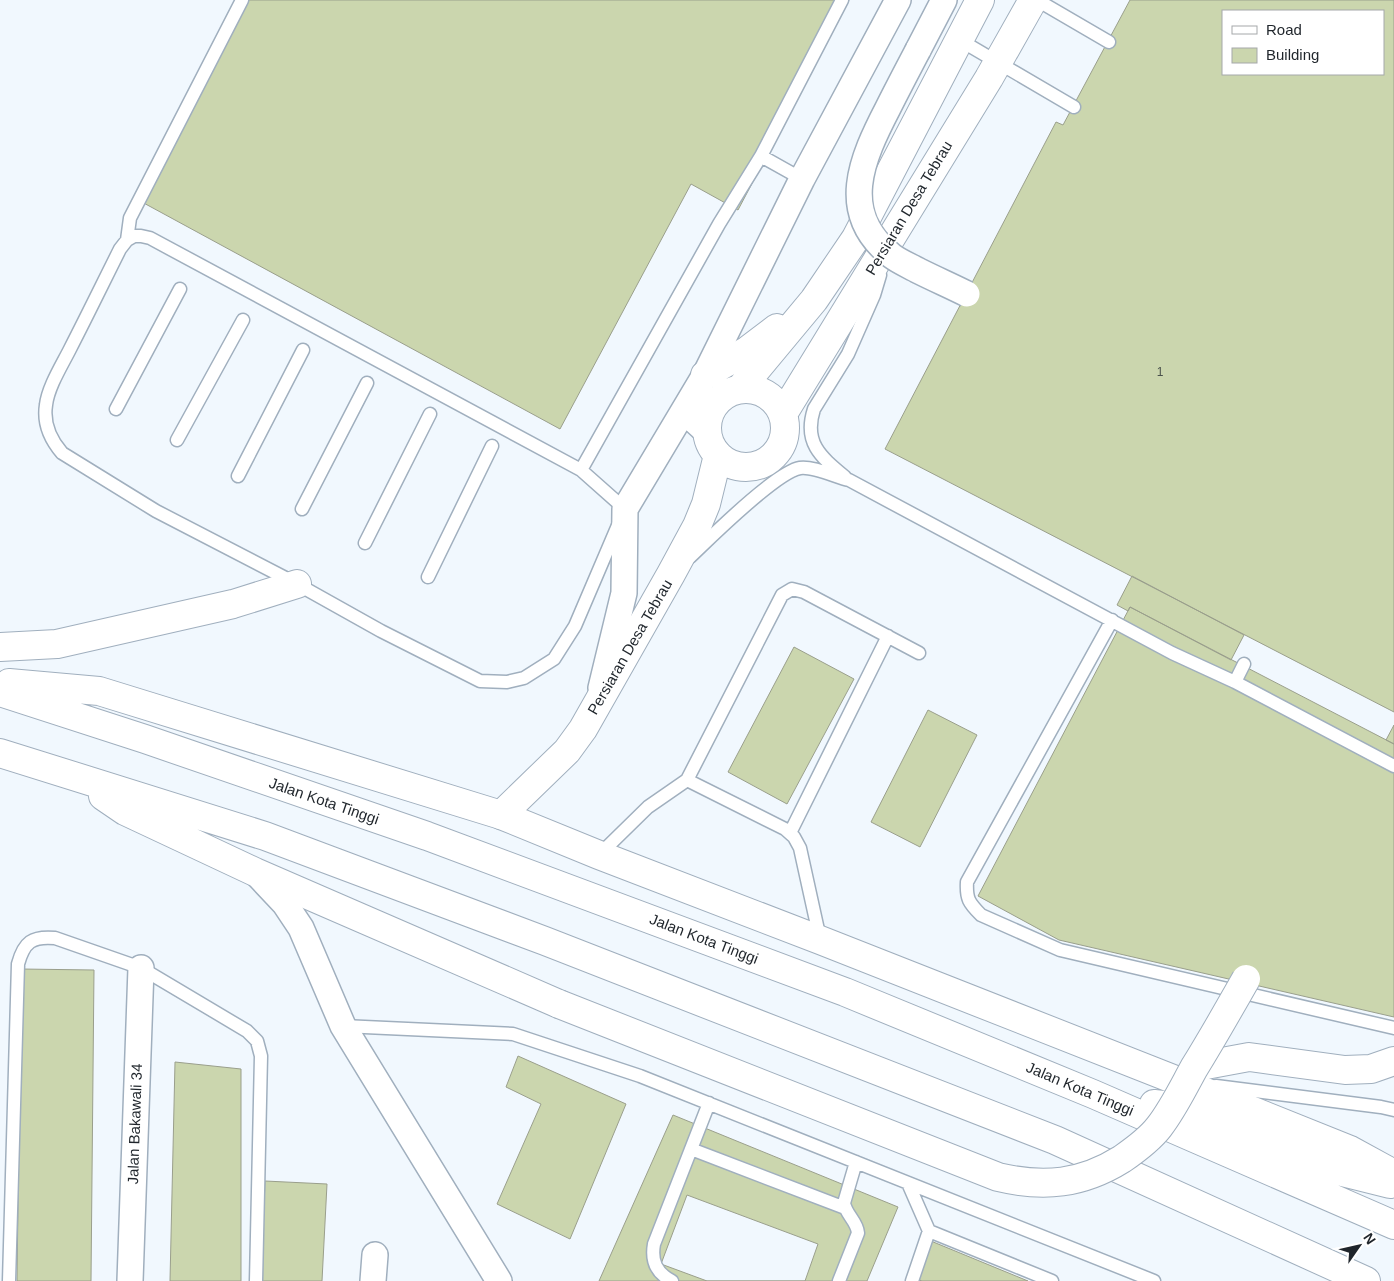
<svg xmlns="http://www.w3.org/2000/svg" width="1394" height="1281" font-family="Arial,sans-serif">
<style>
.building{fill:#cbd6ae;stroke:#9a9f8c;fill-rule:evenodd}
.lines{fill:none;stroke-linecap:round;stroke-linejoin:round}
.lane-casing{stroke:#a0afbe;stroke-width:15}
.street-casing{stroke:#a0afbe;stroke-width:28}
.secondary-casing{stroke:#a0afbe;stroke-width:30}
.highway-casing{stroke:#a0afbe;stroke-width:30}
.lane{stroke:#fff;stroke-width:12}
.street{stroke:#fff;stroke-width:25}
.secondary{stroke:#fff;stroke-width:28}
.highway{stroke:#fff;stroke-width:28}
.street-bridge-casing{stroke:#a0afbe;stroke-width:28;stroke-linecap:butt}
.highway-bridge-casing{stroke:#a0afbe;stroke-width:30;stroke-linecap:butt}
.street-bridge{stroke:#fff;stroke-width:25}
.highway-bridge{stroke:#fff;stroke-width:28}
.labels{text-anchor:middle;stroke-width:4;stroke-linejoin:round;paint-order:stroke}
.number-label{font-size:12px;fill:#4a514c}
.street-label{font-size:15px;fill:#1f252b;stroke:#fff}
</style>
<rect width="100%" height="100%" fill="#f1f8fe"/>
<!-- building -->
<path class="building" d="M 247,0 L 849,0 L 738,210 L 691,184 L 560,429 L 140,201 Z
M 1130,0 L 1394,0 L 1394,712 L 885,449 L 1056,122 L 1063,125 ZM 1223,11 L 1383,11 L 1383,74 L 1223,74 Z
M 1132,576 L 1244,635 L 1231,660 L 1130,607 L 1128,611 L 1117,605 Z
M 1130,607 L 1394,744 L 1394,1017 L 1059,940 L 978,896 Z
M 794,647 L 854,679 L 787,804 L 728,772 Z
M 928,710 L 977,735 L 920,847 L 871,822 Z
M 1394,725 L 1394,744 L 1386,740 Z
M 21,969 L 94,970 L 91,1281 L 17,1281 Z
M 518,1056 L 626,1104 L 570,1239 L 497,1204 L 541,1104 L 506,1087 Z
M 175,1062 L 241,1069 L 241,1281 L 170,1281 Z
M 673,1115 L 898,1207 L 867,1281 L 599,1281 Z
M 265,1181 L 327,1184 L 322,1281 L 261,1281 Z
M 687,1195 L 818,1244 L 805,1281 L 707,1281 L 661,1264 Z
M 926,1239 L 1028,1281 L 922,1281 L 911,1277 Z"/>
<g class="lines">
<defs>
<path id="lane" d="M 1037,0 L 1109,42
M 958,39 L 1074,107
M 802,179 L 761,156 L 842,0
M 134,236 L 141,236 L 150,238 L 581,470 L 625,509 L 575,626 L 554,659 L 524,678 L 507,682 L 480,681 L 381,631 L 297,584 L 156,511 L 62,453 C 50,439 43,424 46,405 C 48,387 62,365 70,349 C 87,316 103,283 120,249 L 127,240 Z
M 127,240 L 130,218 L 242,0
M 116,409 L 180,289
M 177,440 L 243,320
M 581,470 L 719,224 L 761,156
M 238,476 L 303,350
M 845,477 C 821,457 803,443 814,409 L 848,354 L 874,295 L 880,275
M 302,509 L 367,383
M 365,543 L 430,414
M 690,557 C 710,538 776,472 800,468 C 813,466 836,477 849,480 L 1172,653 L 1235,682 L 1394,766
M 428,577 L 492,446
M 1112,620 L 967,882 C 966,899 969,903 981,915 L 1060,950 L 1394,1028
M 1235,682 L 1244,664
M 687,780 L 782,595 L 792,589 L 804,592 L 919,653
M 790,833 L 888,636
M 599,855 L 648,807 L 687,780 L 785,829 L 794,837 L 800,848 L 820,939
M 343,1026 L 513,1034 L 640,1076 L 1154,1281
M 1216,1086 L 1381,1107 L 1394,1110
M 691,1149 L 845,1208
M 908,1183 L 929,1231 L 1052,1281
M 9,1281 L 18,964 C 24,942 32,936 55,938 L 141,968 L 247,1031 L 257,1041 L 261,1056 L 256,1281
M 672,1281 C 656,1273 651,1261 654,1244 L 709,1103
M 839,1281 L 858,1233 C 857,1221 846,1215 844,1203 L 856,1162
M 912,1281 L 929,1231"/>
<path id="street" d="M 918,50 L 944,0
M 708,433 L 684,411 L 719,400
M 601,688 L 624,593 L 625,509 L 705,375 L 802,179 L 898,0
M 255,872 L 285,904 L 301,928 L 343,1026 L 499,1281
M 130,1281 L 141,968
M 373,1281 L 375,1255"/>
<path id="secondary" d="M 705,375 L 748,350 L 777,328
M 740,389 L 814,300 L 856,238 L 980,0
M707 428a39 39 0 1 1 78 0a39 39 0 1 1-78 0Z
M 783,414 L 989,78 L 1033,0
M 501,815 L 567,751 L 583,729 L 671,574 L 697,526 L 706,504 L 718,455"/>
<path id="highway" d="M 0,647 L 57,644 L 233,604 L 297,584
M 9,683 L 99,691 L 501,815 L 599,855 L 820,940 L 1178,1081 L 1350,1150 L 1394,1174
M 0,692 L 145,739 L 427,836 L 845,992 L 1093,1094 L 1394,1225
M 0,753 L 265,836 L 545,941 L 1055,1140 L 1366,1281
M 103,796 L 125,811 L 255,872 L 559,1004
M 1195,1067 L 1249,1057 L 1345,1070 L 1371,1069 L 1394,1061
M 1154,1104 L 1163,1105 L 1338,1171 L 1390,1184"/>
</defs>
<!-- lane casing -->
<use href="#lane" class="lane-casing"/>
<!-- street casing -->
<use href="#street" class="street-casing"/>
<!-- secondary casing -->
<use href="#secondary" class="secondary-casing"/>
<!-- highway casing -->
<use href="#highway" class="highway-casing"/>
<!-- lane -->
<use href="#lane" class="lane"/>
<!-- street -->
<use href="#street" class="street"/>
<!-- secondary -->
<use href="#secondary" class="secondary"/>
<!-- highway -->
<use href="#highway" class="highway"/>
<defs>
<path id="street-bridge" d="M 918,50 C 908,69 898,88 888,108 C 862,158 837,213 892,256 C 900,262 910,266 919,271 C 935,279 951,286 967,294"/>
<path id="highway-bridge" d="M 559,1004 L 998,1177 C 1044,1188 1082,1184 1122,1159 C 1135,1150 1149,1140 1159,1127 C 1173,1109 1183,1088 1194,1068 C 1212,1039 1229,1009 1246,979"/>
</defs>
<!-- street-bridge casing -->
<use href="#street-bridge" class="street-bridge-casing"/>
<!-- highway-bridge casing -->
<use href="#highway-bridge" class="highway-bridge-casing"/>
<!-- street-bridge -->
<use href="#street-bridge" class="street-bridge"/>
<!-- highway-bridge -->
<use href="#highway-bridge" class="highway-bridge"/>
</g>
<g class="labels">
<!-- number labels -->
<g class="number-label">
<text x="1160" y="376">1</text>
</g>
<!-- street labels -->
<g class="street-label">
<text transform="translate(909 208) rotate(-59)" y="5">Persiaran Desa Tebrau</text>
<text transform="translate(630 647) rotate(-60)" y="5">Persiaran Desa Tebrau</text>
<text transform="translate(324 801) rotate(19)" y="5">Jalan Kota Tinggi</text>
<text transform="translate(704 939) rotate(21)" y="5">Jalan Kota Tinggi</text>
<text transform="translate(1080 1089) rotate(23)" y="5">Jalan Kota Tinggi</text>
<text transform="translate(135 1124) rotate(-88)" y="5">Jalan Bakawali 34</text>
</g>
</g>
<!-- legend -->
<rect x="1222" y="10" width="162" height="65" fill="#ffffff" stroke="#a5a8aa"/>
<rect x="1232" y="26" width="25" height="8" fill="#ffffff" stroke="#a5a8aa"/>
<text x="1266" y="35" font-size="15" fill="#1f252b">Road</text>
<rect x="1232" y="48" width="25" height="15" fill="#cbd6ae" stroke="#a5a8aa"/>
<text x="1266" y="60" font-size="15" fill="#1f252b">Building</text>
<!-- north arrow -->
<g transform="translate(1359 1246) rotate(56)" stroke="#ffffff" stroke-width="4" paint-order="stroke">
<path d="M0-4L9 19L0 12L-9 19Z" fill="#1f252b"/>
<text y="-8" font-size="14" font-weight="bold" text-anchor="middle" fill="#1f252b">N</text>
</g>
</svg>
